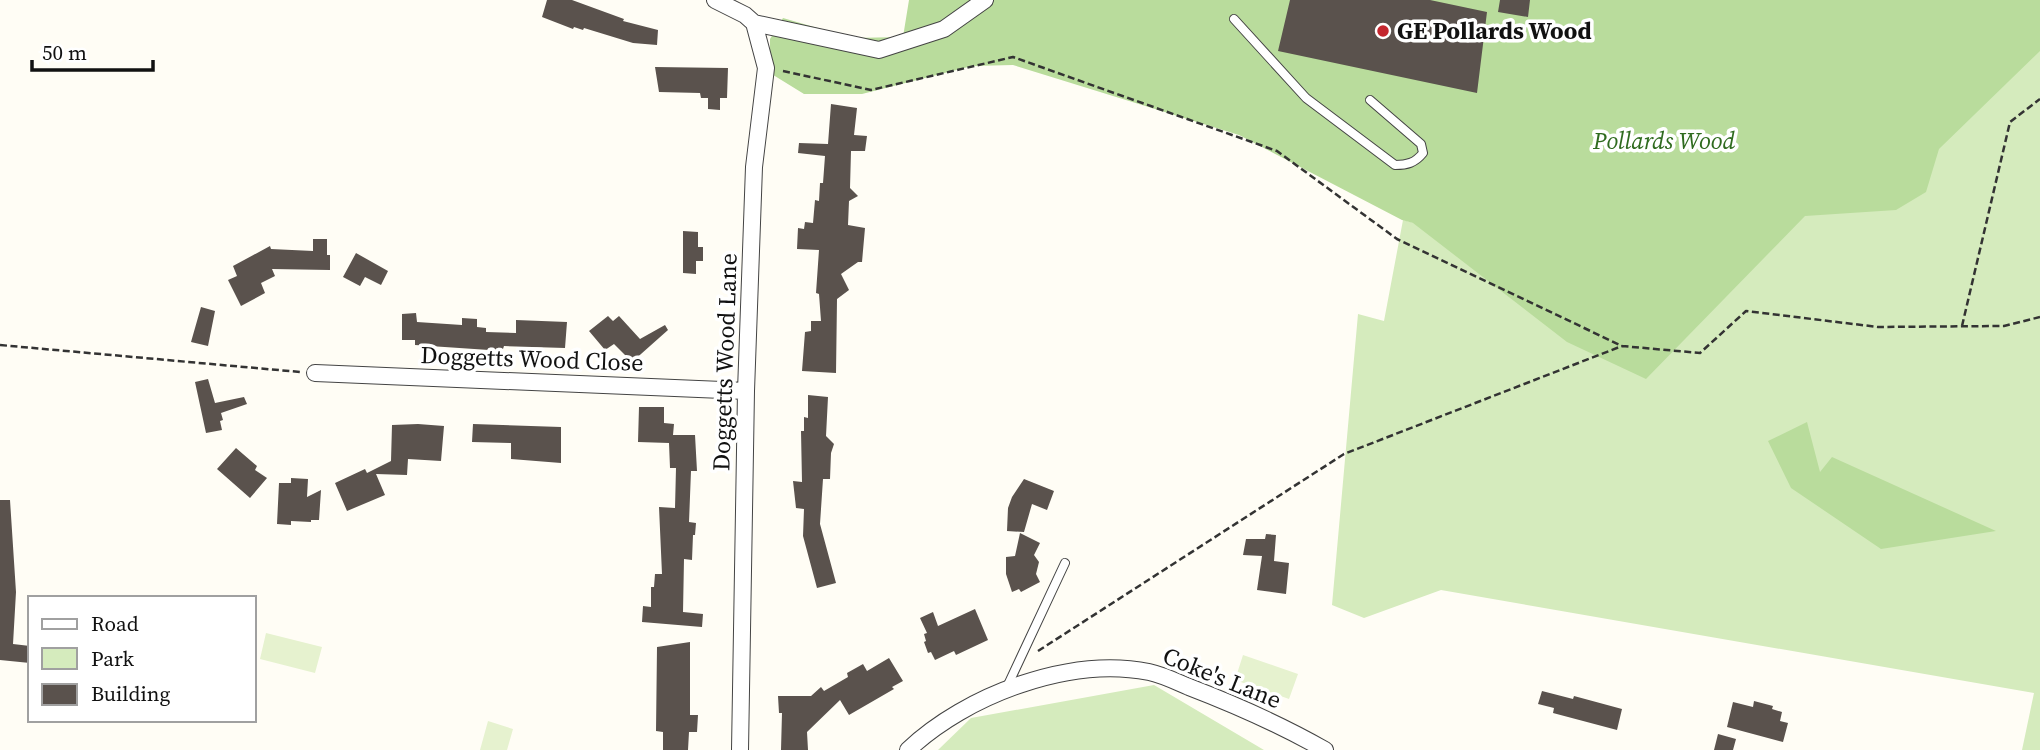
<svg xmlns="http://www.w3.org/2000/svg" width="2040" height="750" font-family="'Source Serif 4',serif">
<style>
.green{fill:#d5ebbd}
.forest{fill:#b9dc9c}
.pitch{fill:#e6f2cf}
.building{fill:#5a524d}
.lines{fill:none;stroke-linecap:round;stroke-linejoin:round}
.service-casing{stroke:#444;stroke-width:10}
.minor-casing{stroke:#444;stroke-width:18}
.path{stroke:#333;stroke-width:2.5;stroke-dasharray:7 3.5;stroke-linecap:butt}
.service{stroke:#fff;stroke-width:8}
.minor{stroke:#fff;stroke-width:16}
.poi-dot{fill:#c4262e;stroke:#fff;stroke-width:2.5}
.labels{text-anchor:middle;stroke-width:7;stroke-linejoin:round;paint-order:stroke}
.poi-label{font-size:24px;font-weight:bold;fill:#111;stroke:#fff;text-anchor:start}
.park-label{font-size:24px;font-style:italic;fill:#2f6b1f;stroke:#fff}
.street-label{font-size:24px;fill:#111;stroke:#fff}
</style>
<rect width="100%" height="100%" fill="#fffdf5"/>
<!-- green -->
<path class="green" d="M 2040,0 L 2040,750 L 2022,750 L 2034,693 L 1441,590 L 1364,618 L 1332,605 L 1358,314 L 1384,321 L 1403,220 L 1617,279 Z
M 1154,685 L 1264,750 L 938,750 L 971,718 Z"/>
<!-- forest -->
<path class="forest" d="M 909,0 L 2040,0 L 2040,51 L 1939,149 L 1926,192 L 1896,210 L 1805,216 L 1646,379 L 1567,342 L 1413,223 L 1402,220 L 1239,135 L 1013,65 L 972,66 L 862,94 L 804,94 L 770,73 L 770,39 L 783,18 L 852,38 L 903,37 Z
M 1807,422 L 1820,472 L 1832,457 L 1996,531 L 1881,549 L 1791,488 L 1768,441 Z"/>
<!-- pitch -->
<path class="pitch" d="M 266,633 L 322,647 L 315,673 L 260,659 Z
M 1243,655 L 1298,674 L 1289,699 L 1235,680 Z
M 488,721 L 513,729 L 507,750 L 480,750 Z"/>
<!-- building -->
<path class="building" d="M 547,0 L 572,0 L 624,19 L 623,21 L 658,30 L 657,45 L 633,43 L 584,28 L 583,30 L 574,27 L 573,29 L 542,17 Z
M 1290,0 L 1430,0 L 1487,12 L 1477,93 L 1278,51 Z
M 1500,0 L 1530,0 L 1528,17 L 1498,12 Z
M 655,67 L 728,68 L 727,98 L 720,98 L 720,110 L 708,109 L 708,98 L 701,98 L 700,93 L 659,92 Z
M 831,104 L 857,108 L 854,135 L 867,136 L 865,151 L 851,151 L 850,188 L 858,196 L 849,201 L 848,225 L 865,228 L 862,262 L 858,262 L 841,274 L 849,290 L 837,299 L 836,373 L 802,371 L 805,332 L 811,331 L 811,321 L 821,321 L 819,294 L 816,293 L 819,250 L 797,249 L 798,228 L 804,229 L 805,222 L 813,223 L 815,200 L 819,201 L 820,183 L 823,183 L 825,156 L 798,153 L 799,143 L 828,144 Z
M 683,231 L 698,232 L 698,247 L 703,247 L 703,261 L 696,261 L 696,274 L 683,273 Z
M 313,239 L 327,239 L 327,255 L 330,255 L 330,270 L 272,269 L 275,276 L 261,283 L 265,293 L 241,306 L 228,280 L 237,276 L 233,266 L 270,246 L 271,249 L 313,251 Z
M 356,253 L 388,271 L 381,285 L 365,277 L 360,286 L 343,277 Z
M 201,307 L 215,311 L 208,346 L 191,342 Z
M 416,313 L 417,322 L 462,325 L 462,318 L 477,319 L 477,327 L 486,328 L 486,332 L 516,333 L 516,320 L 567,322 L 565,348 L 504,346 L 503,349 L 489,350 L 415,345 L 415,340 L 402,340 L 402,314 Z
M 608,316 L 613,321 L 619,316 L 640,339 L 665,325 L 668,330 L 632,362 L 614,344 L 605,350 L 589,331 Z
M 208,379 L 215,403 L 244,397 L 247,404 L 221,413 L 223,420 L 220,421 L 222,430 L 206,433 L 195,382 Z
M 808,395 L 828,397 L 826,436 L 834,444 L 831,453 L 830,479 L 823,479 L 820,524 L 836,583 L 817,588 L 803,536 L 804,509 L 796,508 L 793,481 L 802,482 L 801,431 L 804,431 L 804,417 L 808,418 Z
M 639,407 L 664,407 L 664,423 L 674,424 L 673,435 L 695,435 L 697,471 L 691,471 L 689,522 L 696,523 L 695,535 L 693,535 L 692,560 L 684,559 L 683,612 L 703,614 L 702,627 L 642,622 L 643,606 L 651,607 L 651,587 L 654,587 L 655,574 L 662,574 L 659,507 L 675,508 L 676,468 L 670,468 L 669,443 L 638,442 Z
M 418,424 L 444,426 L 441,461 L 408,459 L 407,475 L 376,474 L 385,495 L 347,511 L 335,483 L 365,469 L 367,473 L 391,461 L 392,425 Z
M 473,424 L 561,427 L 561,463 L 511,459 L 511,443 L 472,442 Z
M 236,448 L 257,466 L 255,470 L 267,478 L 250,498 L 217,469 Z
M 291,478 L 308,479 L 307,497 L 321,490 L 319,520 L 311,520 L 311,522 L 291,521 L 291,525 L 277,524 L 279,483 L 291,483 Z
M 1024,479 L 1054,491 L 1047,510 L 1032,504 L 1024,532 L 1007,531 L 1008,508 L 1012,497 Z
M 0,500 L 10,500 L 16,592 L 13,644 L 30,646 L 30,663 L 0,660 Z
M 1020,533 L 1040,543 L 1034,555 L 1039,562 L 1036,574 L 1040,582 L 1021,592 L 1019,589 L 1012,592 L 1006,574 L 1006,557 L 1015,556 Z
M 1266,534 L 1276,535 L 1274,561 L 1289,563 L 1286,594 L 1257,590 L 1262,556 L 1243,555 L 1246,539 L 1265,539 Z
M 975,609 L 988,640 L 956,655 L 954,651 L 935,660 L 931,652 L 928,653 L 924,642 L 926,641 L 924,634 L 927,633 L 920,618 L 933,612 L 938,626 Z
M 690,642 L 690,715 L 698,715 L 697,732 L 689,732 L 688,750 L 663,750 L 663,732 L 656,731 L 657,647 Z
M 889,658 L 903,681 L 892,687 L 894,689 L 849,715 L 840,700 L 807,732 L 808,750 L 781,750 L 782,713 L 779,713 L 778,696 L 811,696 L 821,687 L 824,691 L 848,677 L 847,673 L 863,664 L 867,671 Z
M 1542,691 L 1573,699 L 1574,696 L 1622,709 L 1617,730 L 1553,713 L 1554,708 L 1538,704 Z
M 1754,701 L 1773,706 L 1772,709 L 1782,712 L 1780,721 L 1788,723 L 1783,742 L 1727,727 L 1733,702 L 1753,707 Z
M 1718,734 L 1736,739 L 1733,750 L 1714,750 Z"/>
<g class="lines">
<defs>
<path id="service" d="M 1234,19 L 1306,98 L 1395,165 C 1407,165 1415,163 1423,153 L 1421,144 L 1370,100
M 1006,689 L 1065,563"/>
<path id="minor" d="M 715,0 L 745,15 L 754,23 L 766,68 L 754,167 L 746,391 L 740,750
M 754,23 L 879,50 L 944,29 L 985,0
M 315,373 L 746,391
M 908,750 C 966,695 1070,656 1149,672 C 1163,675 1177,682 1189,687 C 1236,705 1281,725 1325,750"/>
</defs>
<!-- service casing -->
<use href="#service" class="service-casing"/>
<!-- minor casing -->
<use href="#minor" class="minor-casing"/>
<!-- path -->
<path class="path" d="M 783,71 L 871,90 L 1013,57 L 1277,151 L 1397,239 L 1622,346 L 1700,353 L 1746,311 L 1878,327 L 2004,326 L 2040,317
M 1962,326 L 2010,122 L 2040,99
M 0,345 L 300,372
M 1038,651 L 1344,454 L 1622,346"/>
<!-- service -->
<use href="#service" class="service"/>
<!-- minor -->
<use href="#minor" class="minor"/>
</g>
<!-- markers -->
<circle class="poi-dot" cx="1383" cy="31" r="7"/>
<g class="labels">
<!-- poi labels -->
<g class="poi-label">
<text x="1397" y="39">GE Pollards Wood</text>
</g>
<!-- park labels -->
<g class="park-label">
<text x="1664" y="149">Pollards Wood</text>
</g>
<!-- street labels -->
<g class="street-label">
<text transform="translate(532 359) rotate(2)" y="8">Doggetts Wood Close</text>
<text transform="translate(725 362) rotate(-88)" y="8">Doggetts Wood Lane</text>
<text transform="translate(1222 678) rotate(22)" y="8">Coke's Lane</text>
</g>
</g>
<!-- legend -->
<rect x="28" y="596" width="228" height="126" fill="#ffffff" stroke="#a0a0a0" stroke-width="2"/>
<rect x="42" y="619" width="35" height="10" fill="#ffffff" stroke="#a0a0a0" stroke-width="2"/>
<text x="91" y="631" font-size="21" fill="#111111">Road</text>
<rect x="42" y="648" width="35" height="21" fill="#d5ebbd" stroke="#a0a0a0" stroke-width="2"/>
<text x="91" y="666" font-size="21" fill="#111111">Park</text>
<rect x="42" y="684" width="35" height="21" fill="#5a524d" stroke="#a0a0a0" stroke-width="2"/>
<text x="91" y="701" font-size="21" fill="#111111">Building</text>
<!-- scale -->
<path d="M32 60v10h121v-10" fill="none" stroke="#111111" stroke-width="3.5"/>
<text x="42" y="60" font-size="21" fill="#111111" stroke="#ffffff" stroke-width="5" paint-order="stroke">50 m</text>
</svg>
